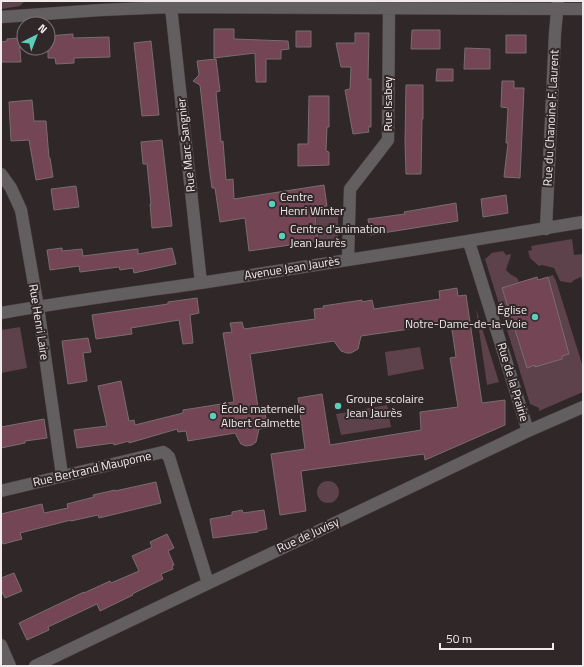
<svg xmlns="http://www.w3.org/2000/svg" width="584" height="667" font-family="'Titillium Web',sans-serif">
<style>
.green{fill:#5e424b}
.building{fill:#744554;stroke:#786d70}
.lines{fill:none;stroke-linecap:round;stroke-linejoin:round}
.minor-casing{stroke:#4b4244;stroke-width:13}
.minor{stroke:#635e60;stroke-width:12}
.poi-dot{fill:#5cceba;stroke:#302729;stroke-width:1.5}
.labels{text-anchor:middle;stroke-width:4;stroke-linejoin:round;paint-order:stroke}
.street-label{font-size:12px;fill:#f1eaec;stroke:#302729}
.poi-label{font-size:12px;fill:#f1eaec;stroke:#302729;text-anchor:start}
</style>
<rect width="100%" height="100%" fill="#302729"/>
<!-- green -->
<path class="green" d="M 1,1 L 25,1 L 20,6 L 1,9 Z
M 338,212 L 338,239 L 331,248 L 320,250 L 316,217 Z
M 572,239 L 574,255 L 583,254 L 583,287 L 581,277 L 574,280 L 571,283 L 560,281 L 554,268 L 542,265 L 539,266 L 530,258 L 528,251 L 532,250 L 531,246 Z
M 503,251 L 506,255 L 511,254 C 510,261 507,264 506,270 L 510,274 L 517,278 L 519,282 L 537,277 L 538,280 L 553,275 L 556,281 L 583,367 L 583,392 L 539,411 L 539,408 L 530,404 L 485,259 L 492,253 Z
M 476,309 L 499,382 L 487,385 Z
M 20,327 L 27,368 L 1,373 L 1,330 Z
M 420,347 L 424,369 L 388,376 L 385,352 Z
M 387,405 L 391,427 L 341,435 L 336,414 Z
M317 492a11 11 0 1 1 22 0a11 11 0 1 1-22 0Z"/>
<!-- building -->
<path class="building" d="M 214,29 L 234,29 L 234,39 L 288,41 L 289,49 L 281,50 L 281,59 L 266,59 L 266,82 L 256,82 L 255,53 L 214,58 Z
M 412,30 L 440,30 L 440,49 L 411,49 Z
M 296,31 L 311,31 L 311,47 L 296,47 Z
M 355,33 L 369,33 L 368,79 L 371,79 L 371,127 L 368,127 L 369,132 L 353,134 L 345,90 L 350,89 L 351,67 L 341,67 L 336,43 L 355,43 Z
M 73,34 L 73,38 L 109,37 L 110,57 L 74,58 L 74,63 L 56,64 L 55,58 L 48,58 L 48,36 Z
M 506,35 L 526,35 L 526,53 L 506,53 Z
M 19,38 L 21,62 L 1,62 L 1,42 L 7,41 L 7,39 Z
M 151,41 L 159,115 L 142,116 L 134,43 Z
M 465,48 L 490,49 L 490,69 L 464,69 Z
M 216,59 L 220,91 L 216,92 L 219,121 L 221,142 L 223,141 L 226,180 L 233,179 L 234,199 L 324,185 L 327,206 L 314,208 L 318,241 L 249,251 L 245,218 L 220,222 L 215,188 L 212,188 L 209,166 L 200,85 L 193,81 L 199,75 L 197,61 Z
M 437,69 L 453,69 L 453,81 L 436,81 Z
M 502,81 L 514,81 L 514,88 L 524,88 L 520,178 L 504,177 L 508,143 L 506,143 L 508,108 L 501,107 Z
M 406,85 L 423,85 L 423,119 L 422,119 L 421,174 L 406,174 L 405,142 Z
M 309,96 L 329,96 L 329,127 L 327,127 L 326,151 L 329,152 L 329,165 L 298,166 L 298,144 L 308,144 Z
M 32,100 L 34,121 L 46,121 L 49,158 L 50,158 L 53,177 L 36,180 L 29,140 L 11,141 L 9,102 Z
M 162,140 L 172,226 L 152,228 L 150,204 L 151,204 L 147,164 L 143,164 L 141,142 Z
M 76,186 L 79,207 L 54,210 L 51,189 Z
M 506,195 L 508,213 L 483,217 L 481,199 Z
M 456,203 L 458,221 L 370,235 L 368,219 L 405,214 L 404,212 Z
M 62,248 L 62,251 L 82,249 L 83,256 L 138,249 L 138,254 L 172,248 L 176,264 L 134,273 L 133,268 L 120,270 L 119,267 L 80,272 L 79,266 L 50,270 L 47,250 Z
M 537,277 L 538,280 L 548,277 L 569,354 L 562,356 L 562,359 L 535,367 L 535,365 L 527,368 L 502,288 Z
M 457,288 L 458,296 L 466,295 L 482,403 L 505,400 L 505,425 L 425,460 L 424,454 L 301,471 L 306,511 L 280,515 L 271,454 L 305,449 L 298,398 L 322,394 L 330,445 L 421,430 L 420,412 L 458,407 L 450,358 L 456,357 L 451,323 L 361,336 L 358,349 L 351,353 L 347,353 L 341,351 L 334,341 L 250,354 L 259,414 L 265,413 L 268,428 L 259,429 L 256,442 L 252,445 L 246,446 L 241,444 L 235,433 L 188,441 L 186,431 L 178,432 L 177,429 L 129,443 L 129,441 L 114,445 L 113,443 L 77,448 L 74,430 L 107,426 L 98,386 L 121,381 L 129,421 L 134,420 L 135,425 L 183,413 L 183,410 L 234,402 L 223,333 L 232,332 L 230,323 L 242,322 L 244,329 L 315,319 L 314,309 L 324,308 L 323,306 L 362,300 L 362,302 L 372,300 L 374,309 L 440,299 L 439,291 Z
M 197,298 L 199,313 L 190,315 L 193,343 L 183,344 L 179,320 L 131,328 L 132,334 L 96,339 L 92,315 L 168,304 L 168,302 Z
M 88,338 L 91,352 L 83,353 L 87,381 L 68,384 L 62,341 Z
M 44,419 L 47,438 L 25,441 L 25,443 L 1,448 L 1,427 Z
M 156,482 L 161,503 L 99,518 L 98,515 L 71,521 L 71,520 L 20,533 L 22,539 L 3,544 L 1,537 L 1,514 L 42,504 L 44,513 L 68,508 L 67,504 L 94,497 L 93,495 L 115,490 L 115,491 Z
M 242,510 L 243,513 L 264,510 L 267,529 L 258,531 L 258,532 L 213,538 L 210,519 L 232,515 L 232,512 Z
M 167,534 L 174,548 L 168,551 L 174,565 L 172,566 L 173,569 L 161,574 L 163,579 L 132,594 L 133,595 L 100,611 L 97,604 L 48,627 L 49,630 L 27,640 L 19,623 L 84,592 L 84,593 L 110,581 L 111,583 L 139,571 L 132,556 L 152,547 L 150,542 Z
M 14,573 L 22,591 L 5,598 L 1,590 L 1,578 Z"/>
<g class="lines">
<defs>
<path id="minor" d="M 171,7 L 201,283
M 1,17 L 101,10 L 171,7 L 583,9
M 1,174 L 11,188 L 21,210 L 38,307 L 62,475
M 546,229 L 555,33 L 558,1
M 469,242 L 528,431
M 348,259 L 350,189 L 388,140 L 389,8
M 1,313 C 69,301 138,292 207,282 C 332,263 458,243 583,222
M 1,491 L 163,452 L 166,454 L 169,457 L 208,583
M 1,645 L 10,666
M 35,666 L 528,431 L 583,407"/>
</defs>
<!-- minor casing -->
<use href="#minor" class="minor-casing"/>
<!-- minor -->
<use href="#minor" class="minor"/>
</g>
<!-- markers -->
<g class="poi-dot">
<circle cx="272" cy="204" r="4"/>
<circle cx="282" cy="236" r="4"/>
<circle cx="535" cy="317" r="4"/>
<circle cx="338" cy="406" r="4"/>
<circle cx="213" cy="416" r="4"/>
</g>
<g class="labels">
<!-- street labels -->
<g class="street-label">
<text transform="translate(388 104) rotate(-90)" y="4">Rue Isabey</text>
<text transform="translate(551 118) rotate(-87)" y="4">Rue du Chanoine F. Laurent</text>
<text transform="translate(186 145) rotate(-96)" y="4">Rue Marc Sangnier</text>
<text transform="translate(292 268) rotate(-9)" y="4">Avenue Jean Jaurès</text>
<text transform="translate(39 322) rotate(81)" y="4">Rue Henri Laire</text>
<text transform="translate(513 382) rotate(73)" y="4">Rue de la Prairie</text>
<text transform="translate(92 469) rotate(-13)" y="4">Rue Bertrand Maupome</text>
<text transform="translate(308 535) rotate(-25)" y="4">Rue de Juvisy</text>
</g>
<!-- poi labels -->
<g class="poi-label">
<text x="280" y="201">Centre<tspan x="280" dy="14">Henri Winter</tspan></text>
<text x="290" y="233">Centre d'animation<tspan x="290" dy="14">Jean Jaurès</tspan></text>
<text x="527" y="314" text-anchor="end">Église<tspan x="527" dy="14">Notre-Dame-de-la-Voie</tspan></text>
<text x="346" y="403">Groupe scolaire<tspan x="346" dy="14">Jean Jaurès</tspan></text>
<text x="221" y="413">École maternelle<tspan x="221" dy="14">Albert Calmette</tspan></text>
</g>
</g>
<!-- border -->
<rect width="584" height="667" fill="none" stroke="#f1eaec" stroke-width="4"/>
<!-- north arrow -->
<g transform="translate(36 36) rotate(42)"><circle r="19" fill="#302729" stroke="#7d7577"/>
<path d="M0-3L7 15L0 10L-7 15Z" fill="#5cceba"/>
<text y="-6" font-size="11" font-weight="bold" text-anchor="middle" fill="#f1eaec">N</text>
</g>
<!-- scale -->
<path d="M440 643v6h113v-6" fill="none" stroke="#f1eaec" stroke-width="2"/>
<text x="446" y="643" font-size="12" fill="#f1eaec" stroke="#302729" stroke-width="3" paint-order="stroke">50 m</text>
</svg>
